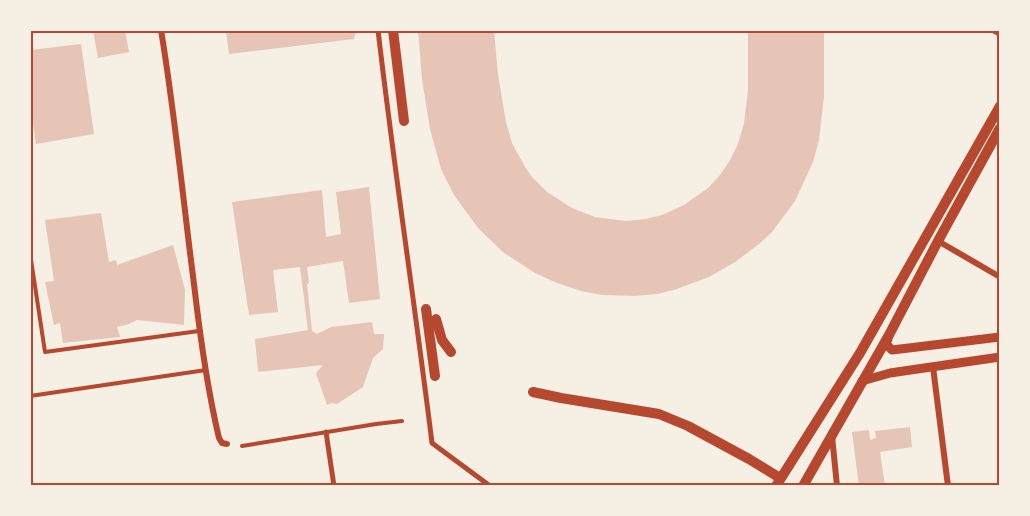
<svg xmlns="http://www.w3.org/2000/svg" width="1030" height="516" font-family="Figtree,sans-serif">
<style>
.building{fill:#e6c5b7}
.lines{fill:none;stroke-linecap:round;stroke-linejoin:round}
.service{stroke:#b5482f;stroke-width:4}
.pedestrian{stroke:#b5482f;stroke-width:5}
.minor{stroke:#b5482f;stroke-width:6}
.tertiary{stroke:#b5482f;stroke-width:9}
.secondary{stroke:#b5482f;stroke-width:10}
.neatline{fill:none;stroke:#b5482f;stroke-width:2}
</style>
<rect width="100%" height="100%" fill="#f6efe4"/>
<!-- building -->
<path class="building" d="M 93,30 L 125,30 L 129,52 L 98,58 Z
M 233,30 L 359,30 L 359,32 L 355,34 L 354,39 L 229,54 L 226,31 Z
M 418,30 L 494,30 L 498,75 L 506,122 L 512,143 L 525,167 L 533,178 L 547,192 L 572,208 L 595,217 L 626,221 L 646,219 L 662,215 L 684,205 L 708,188 L 720,175 L 729,162 L 738,144 L 744,123 L 748,90 L 748,30 L 824,30 L 824,96 L 819,140 L 813,162 L 795,201 L 772,232 L 759,244 L 735,262 L 709,277 L 677,289 L 657,294 L 635,296 L 602,295 L 581,291 L 557,283 L 535,273 L 504,253 L 478,228 L 454,195 L 441,169 L 430,129 L 422,79 Z
M 81,44 L 94,134 L 36,144 L 30,103 L 30,50 Z
M 369,187 L 380,299 L 349,303 L 343,261 L 307,267 L 309,283 L 307,284 L 312,331 L 317,334 L 331,327 L 372,322 L 374,334 L 384,334 L 383,349 L 373,358 L 363,387 L 337,404 L 332,403 L 327,405 L 316,373 L 323,365 L 258,372 L 255,339 L 308,330 L 300,267 L 273,270 L 278,312 L 249,315 L 232,202 L 322,190 L 326,237 L 341,234 L 336,192 Z
M 101,213 L 109,262 L 116,260 L 117,265 L 173,245 L 185,290 L 184,325 L 137,320 L 129,324 L 117,327 L 120,337 L 63,343 L 60,323 L 54,325 L 45,282 L 54,281 L 45,220 Z
M 910,427 L 912,447 L 880,452 L 885,486 L 859,486 L 852,432 L 869,430 L 870,440 L 876,438 L 875,431 Z"/>
<g class="lines">
<!-- service -->
<path class="service" d="M 30,253 L 45,352 L 199,331
M 30,396 L 206,370
M 242,446 L 376,424 L 402,421"/>
<!-- pedestrian -->
<path class="pedestrian" d="M 378,30 C 394,168 415,305 432,443 L 490,486
M 326,432 L 334,486"/>
<!-- minor -->
<path class="minor" d="M 161,30 C 175,114 183,200 194,284 C 200,336 207,388 219,438 L 222,443 L 227,444
M 993,30 L 1000,34
M 938,241 L 1000,277
M 933,367 L 948,486
M 832,436 L 837,486"/>
<!-- tertiary -->
<path class="tertiary" d="M 888,339 L 886,344 L 892,350 L 1000,337
M 862,381 L 890,373 L 1000,357"/>
<!-- secondary -->
<path class="secondary" d="M 393,30 L 404,121
M 426,309 L 435,376
M 436,319 L 442,340 L 451,352
M 533,392 L 561,398 L 659,414 L 688,426 L 749,459 L 780,478
M 776,486 L 860,353 L 1000,106
M 803,486 L 889,335 L 938,241 L 1000,128"/>
</g>
<!-- border -->
<rect width="1030" height="516" fill="none" stroke="#f6efe4" stroke-width="63"/>
<rect x="32" y="32" width="966" height="452" class="neatline"/>
</svg>
